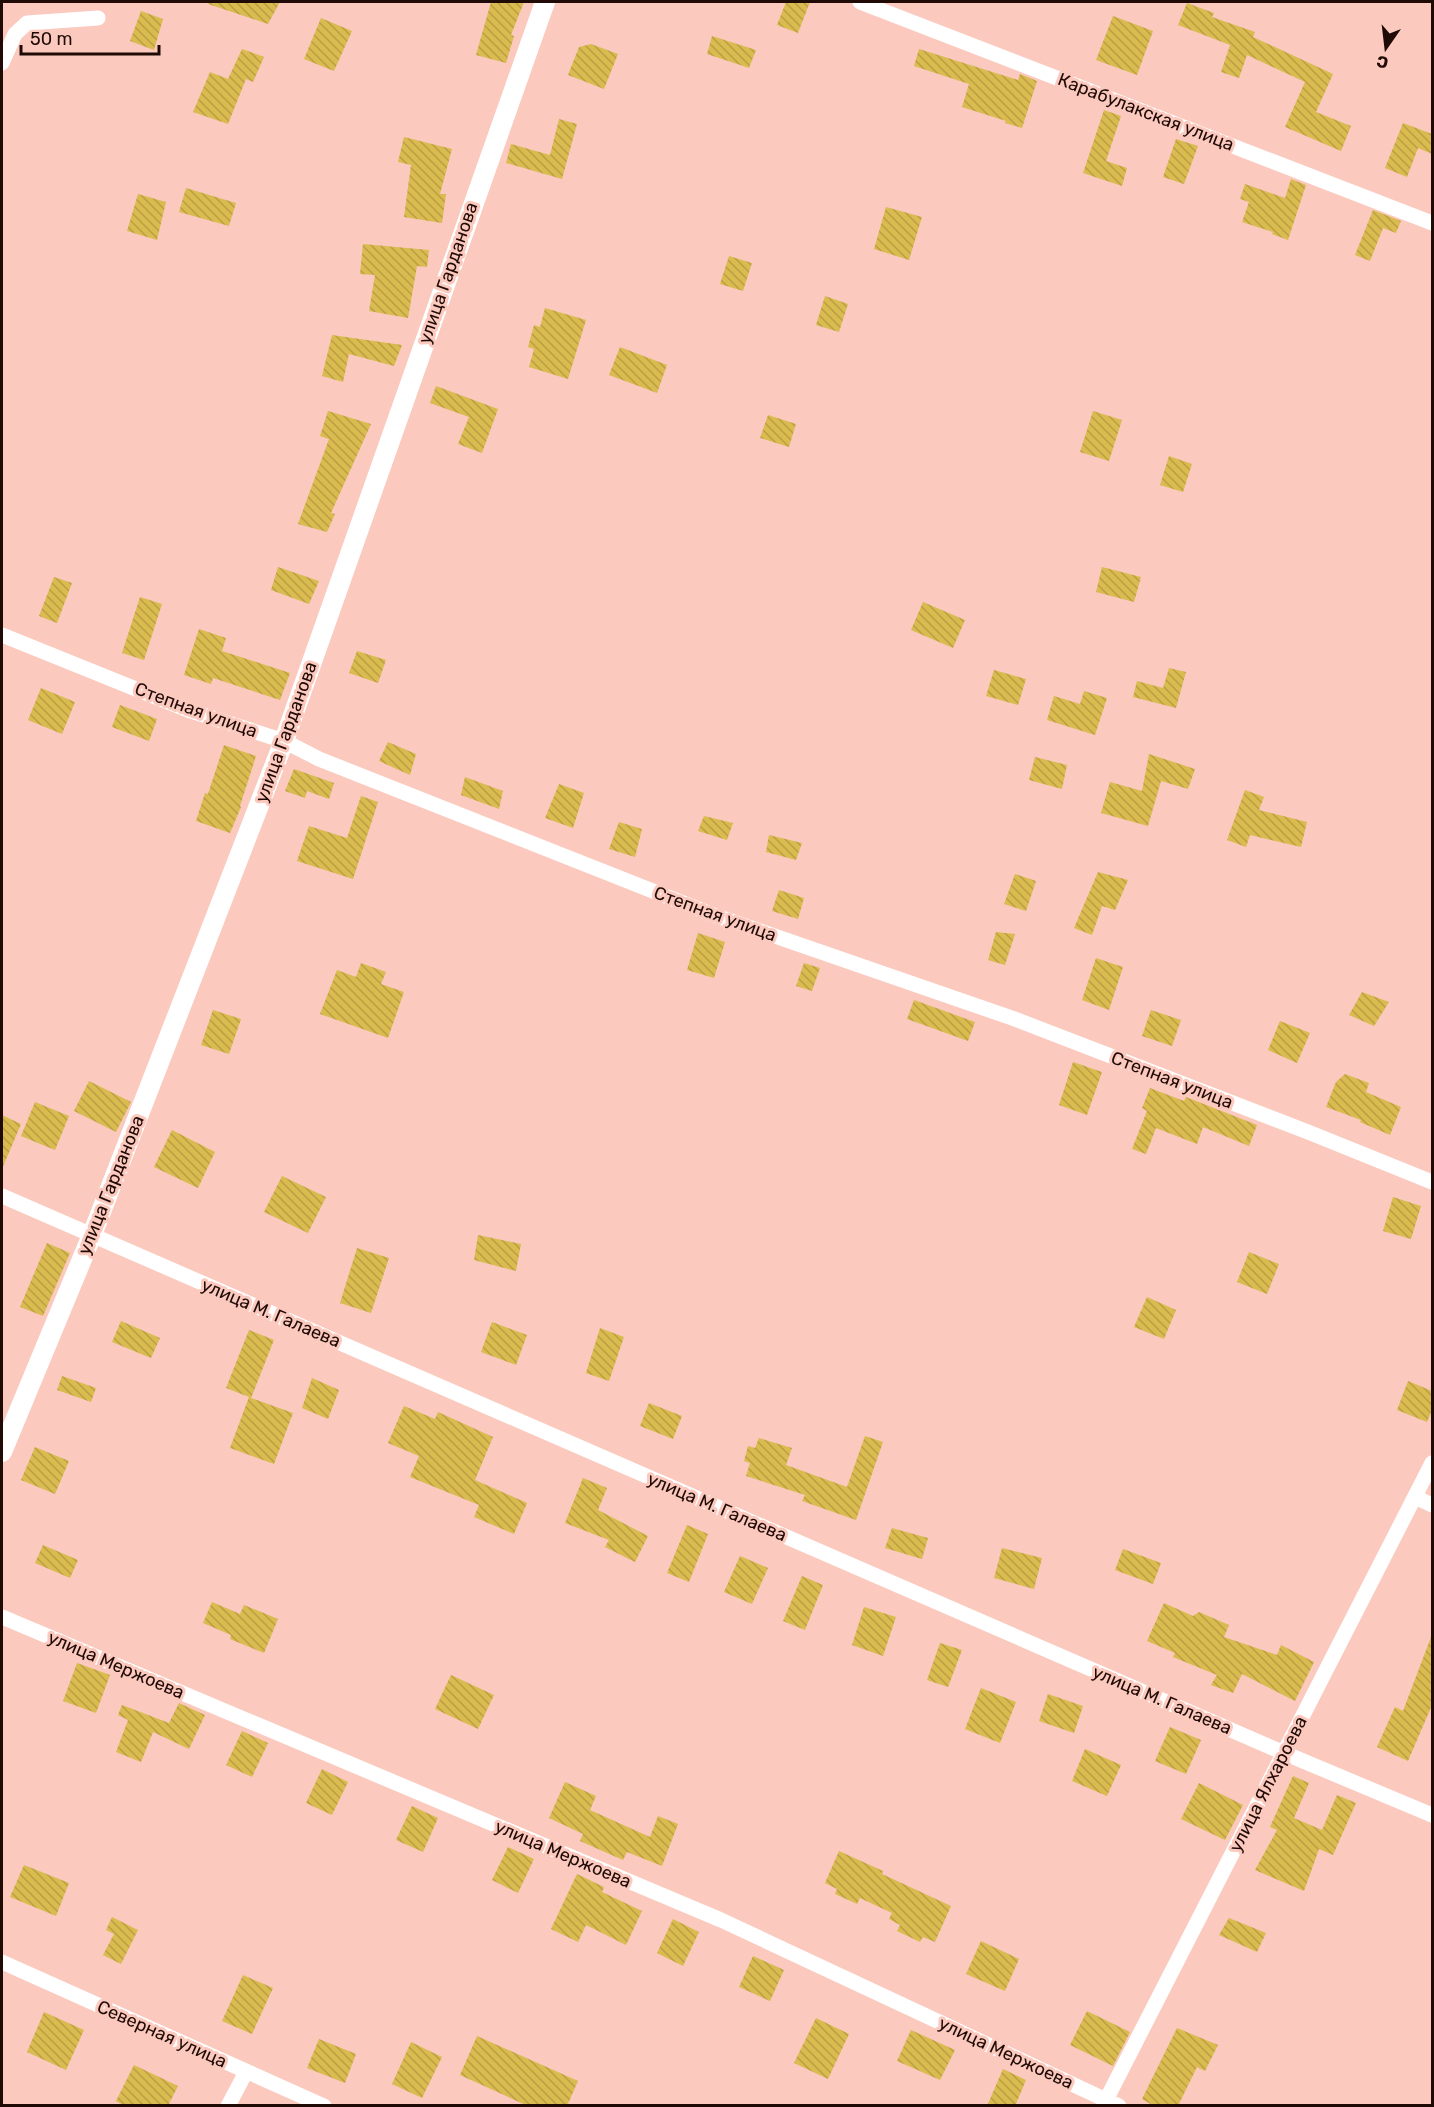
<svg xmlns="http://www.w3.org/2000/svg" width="1434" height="2107" font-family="Rubik,sans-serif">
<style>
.building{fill:url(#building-back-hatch)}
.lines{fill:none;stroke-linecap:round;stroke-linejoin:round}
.minor{stroke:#fff;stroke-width:15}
.tertiary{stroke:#fff;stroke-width:20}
.labels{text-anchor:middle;stroke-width:6;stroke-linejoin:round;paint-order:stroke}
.street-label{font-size:18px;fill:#1f0a06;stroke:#fbc9bd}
</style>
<defs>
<pattern id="building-back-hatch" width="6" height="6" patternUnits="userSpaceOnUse" patternTransform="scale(1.5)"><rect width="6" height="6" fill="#d9bb4f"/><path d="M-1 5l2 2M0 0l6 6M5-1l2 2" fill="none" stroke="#ba9f43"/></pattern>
</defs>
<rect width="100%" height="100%" fill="#fbc9bd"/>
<!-- building -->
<path class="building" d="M 209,2 L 280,2 L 268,24 L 208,4 Z
M 491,2 L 524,2 L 511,35 L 514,36 L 506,63 L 476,55 Z
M 786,2 L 810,2 L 798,33 L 777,25 Z
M 1187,3 L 1214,13 L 1212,17 L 1255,32 L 1253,37 L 1333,74 L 1316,112 L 1351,126 L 1341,151 L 1285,127 L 1305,82 L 1247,55 L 1239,78 L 1221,72 L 1230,45 L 1178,25 Z
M 141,11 L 163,19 L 154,50 L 130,41 Z
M 1113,16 L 1153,31 L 1137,75 L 1096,60 Z
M 321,18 L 352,31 L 334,71 L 304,59 Z
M 712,36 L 756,50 L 749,68 L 707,54 Z
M 591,44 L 618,54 L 604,89 L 568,75 L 579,47 Z
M 242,49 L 264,57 L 253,82 L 246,79 L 228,124 L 193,112 L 210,72 L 228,79 Z
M 919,49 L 1018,80 L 1020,74 L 1037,81 L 1022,128 L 1005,123 L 1006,121 L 962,107 L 969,84 L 914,66 Z
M 1104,110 L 1121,116 L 1106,161 L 1127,168 L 1122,186 L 1083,173 Z
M 559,119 L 577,124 L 562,179 L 506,163 L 511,144 L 550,155 Z
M 1403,123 L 1432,134 L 1432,154 L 1418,148 L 1407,177 L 1385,168 Z
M 404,137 L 452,149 L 440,194 L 446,194 L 442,223 L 404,217 L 411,165 L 398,162 Z
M 1176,139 L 1198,146 L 1184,184 L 1163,177 Z
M 1291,179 L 1306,185 L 1288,240 L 1272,234 L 1273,232 L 1242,222 L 1249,202 L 1240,199 L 1245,184 L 1285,198 Z
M 186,188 L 236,203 L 229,226 L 179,212 Z
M 138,194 L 166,202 L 157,240 L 127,231 Z
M 886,207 L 922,217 L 909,260 L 874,249 Z
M 1373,210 L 1401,221 L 1396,233 L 1383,228 L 1370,261 L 1355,255 Z
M 363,244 L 429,250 L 427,267 L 417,266 L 408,318 L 369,311 L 375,275 L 360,274 Z
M 729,256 L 752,263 L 743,291 L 720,284 Z
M 825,296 L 848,304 L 839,332 L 816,325 Z
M 545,308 L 586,320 L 568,379 L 529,367 L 534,349 L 528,347 L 534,325 L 540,327 Z
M 332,335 L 402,345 L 394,366 L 349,354 L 343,382 L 322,376 Z
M 620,347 L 667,365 L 657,393 L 609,375 Z
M 436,386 L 498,409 L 482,453 L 458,444 L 469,417 L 430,403 Z
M 328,411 L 371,424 L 331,513 L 335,514 L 327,532 L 298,524 L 329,439 L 320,436 Z
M 1093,411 L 1122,420 L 1109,461 L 1080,452 Z
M 768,415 L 796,424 L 789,447 L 760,438 Z
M 1169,456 L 1192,464 L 1183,492 L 1160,485 Z
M 278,567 L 319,581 L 309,604 L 271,590 Z
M 1102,567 L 1141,577 L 1134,602 L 1096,592 Z
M 54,577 L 72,583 L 57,623 L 39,616 Z
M 140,597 L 162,604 L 144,660 L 122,653 Z
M 923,602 L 965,620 L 953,648 L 911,630 Z
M 199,629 L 226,638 L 222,651 L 290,673 L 280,700 L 213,678 L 211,684 L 184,675 Z
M 357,651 L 386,660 L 378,683 L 349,673 Z
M 1169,668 L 1186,672 L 1176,708 L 1133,697 L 1137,681 L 1163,688 Z
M 994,670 L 1026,679 L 1018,705 L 986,696 Z
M 41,688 L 75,702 L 62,734 L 28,720 Z
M 1084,691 L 1107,698 L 1095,735 L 1047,720 L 1054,696 L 1080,704 Z
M 120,705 L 157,719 L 149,741 L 112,727 Z
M 388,742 L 416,754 L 410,775 L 379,761 Z
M 224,745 L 256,756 L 240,806 L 241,807 L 230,833 L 196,821 L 205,793 L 208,794 Z
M 1149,754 L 1195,769 L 1188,789 L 1161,781 L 1148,826 L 1101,813 L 1110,782 L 1142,791 Z
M 1035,757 L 1067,765 L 1062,789 L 1029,780 Z
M 294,769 L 334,783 L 329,799 L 307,791 L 305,798 L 285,791 Z
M 465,777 L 503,791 L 499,809 L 461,795 Z
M 559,784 L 584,793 L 573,828 L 545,818 Z
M 1245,790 L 1264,797 L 1259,810 L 1307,822 L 1301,847 L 1250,835 L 1246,847 L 1227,840 Z
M 361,796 L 378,802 L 353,879 L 297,861 L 309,826 L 347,838 Z
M 704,816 L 733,823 L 727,840 L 698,831 Z
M 619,822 L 642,829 L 635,857 L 609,849 Z
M 769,835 L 802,843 L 796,860 L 766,852 Z
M 1098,872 L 1128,880 L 1115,910 L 1102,906 L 1092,935 L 1074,928 Z
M 1015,874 L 1036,881 L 1026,911 L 1004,904 Z
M 779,890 L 804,898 L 798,919 L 772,911 Z
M 996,932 L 1015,934 L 1005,965 L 988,960 Z
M 698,933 L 725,942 L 714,978 L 687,970 Z
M 1096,958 L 1123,967 L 1109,1010 L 1082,1000 Z
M 361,963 L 386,972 L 381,984 L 404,992 L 388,1038 L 320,1014 L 337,970 L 356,977 Z
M 804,963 L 820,968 L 812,991 L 796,986 Z
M 1362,992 L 1389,1002 L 1374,1026 L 1349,1015 Z
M 914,1000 L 975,1022 L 968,1041 L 907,1019 Z
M 213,1010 L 241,1019 L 229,1054 L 201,1045 Z
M 1151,1010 L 1181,1020 L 1172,1046 L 1142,1036 Z
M 1280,1021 L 1310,1033 L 1297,1063 L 1268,1050 Z
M 1073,1062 L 1102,1072 L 1087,1115 L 1059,1105 Z
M 1345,1074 L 1369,1083 L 1366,1092 L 1401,1107 L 1390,1135 L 1360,1122 L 1361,1120 L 1326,1107 L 1336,1082 Z
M 89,1081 L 131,1102 L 116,1132 L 74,1111 Z
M 1150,1088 L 1184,1101 L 1186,1097 L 1257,1125 L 1249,1146 L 1203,1127 L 1197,1144 L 1156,1128 L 1146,1154 L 1132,1149 L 1147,1111 L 1142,1108 Z
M 35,1102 L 69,1116 L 55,1150 L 21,1136 Z
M 2,1115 L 21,1124 L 2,1169 Z
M 172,1130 L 215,1152 L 198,1188 L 154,1167 Z
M 282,1176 L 326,1197 L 308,1233 L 264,1212 Z
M 1393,1197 L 1421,1206 L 1411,1239 L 1383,1231 Z
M 478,1235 L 521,1244 L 516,1271 L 474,1260 Z
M 47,1243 L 70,1253 L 43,1316 L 20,1307 Z
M 357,1248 L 389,1258 L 371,1313 L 340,1303 Z
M 1249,1252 L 1279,1264 L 1267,1294 L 1237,1282 Z
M 1147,1297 L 1176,1310 L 1164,1339 L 1134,1327 Z
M 121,1321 L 160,1338 L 151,1358 L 112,1342 Z
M 492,1322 L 527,1335 L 516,1365 L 481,1352 Z
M 600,1328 L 624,1337 L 609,1381 L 586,1373 Z
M 249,1330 L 274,1340 L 251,1398 L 293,1413 L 274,1464 L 230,1448 L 249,1397 L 226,1388 Z
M 62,1376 L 96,1388 L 91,1402 L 57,1390 Z
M 312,1378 L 339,1390 L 328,1419 L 302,1408 Z
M 1408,1381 L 1432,1391 L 1432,1410 L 1427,1422 L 1397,1410 Z
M 649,1403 L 682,1416 L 673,1439 L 640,1426 Z
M 404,1406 L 435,1419 L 438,1412 L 493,1437 L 475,1480 L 527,1503 L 514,1534 L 474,1517 L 479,1505 L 410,1477 L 419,1456 L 388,1443 Z
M 865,1436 L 883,1442 L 856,1520 L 802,1501 L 805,1495 L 746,1476 L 750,1463 L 744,1461 L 748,1446 L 755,1448 L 759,1438 L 792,1448 L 786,1465 L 847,1487 Z
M 35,1447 L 69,1461 L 55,1494 L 21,1480 Z
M 583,1478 L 607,1488 L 598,1510 L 648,1536 L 635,1562 L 605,1547 L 609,1540 L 565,1523 Z
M 687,1525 L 708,1534 L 689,1582 L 667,1573 Z
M 892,1528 L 928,1538 L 922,1559 L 885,1548 Z
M 43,1545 L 78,1560 L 70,1578 L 35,1563 Z
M 1002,1548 L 1042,1558 L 1034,1589 L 994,1578 Z
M 1123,1549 L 1161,1563 L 1153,1584 L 1115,1570 Z
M 740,1556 L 768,1568 L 752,1604 L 724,1592 Z
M 802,1576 L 823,1585 L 805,1630 L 783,1621 Z
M 212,1602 L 240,1614 L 244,1605 L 278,1619 L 264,1653 L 230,1639 L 231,1635 L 203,1623 Z
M 1164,1603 L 1193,1616 L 1199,1612 L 1229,1625 L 1224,1637 L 1277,1655 L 1281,1645 L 1314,1662 L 1295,1701 L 1242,1674 L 1233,1693 L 1211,1685 L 1217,1675 L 1173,1657 L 1175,1653 L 1147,1641 Z
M 864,1607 L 896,1617 L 883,1656 L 852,1645 Z
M 1431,1637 L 1432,1705 L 1408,1761 L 1377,1747 L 1395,1707 L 1403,1711 Z
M 940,1643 L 962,1650 L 948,1687 L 927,1680 Z
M 77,1663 L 110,1675 L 96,1713 L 63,1701 Z
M 451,1675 L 494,1695 L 478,1729 L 435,1709 Z
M 981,1688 L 1016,1702 L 1000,1743 L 965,1729 Z
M 1048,1694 L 1083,1706 L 1074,1733 L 1039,1721 Z
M 179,1703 L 205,1715 L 189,1749 L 153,1732 L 141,1762 L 116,1752 L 128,1720 L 118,1715 L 122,1705 L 169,1723 Z
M 1170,1727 L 1201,1740 L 1186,1774 L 1155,1761 Z
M 242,1731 L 268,1743 L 252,1777 L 226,1765 Z
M 1085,1749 L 1121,1765 L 1107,1796 L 1072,1781 Z
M 322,1769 L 348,1782 L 332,1815 L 306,1803 Z
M 1293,1776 L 1309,1783 L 1294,1818 L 1322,1830 L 1337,1795 L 1356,1803 L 1333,1855 L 1319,1849 L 1304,1891 L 1255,1870 L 1277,1830 L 1270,1827 Z
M 565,1782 L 596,1796 L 590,1810 L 650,1837 L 658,1816 L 678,1824 L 662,1866 L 627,1852 L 623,1860 L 580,1841 L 583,1834 L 549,1818 Z
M 1199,1783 L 1243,1805 L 1225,1840 L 1181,1819 Z
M 412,1806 L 438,1818 L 423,1852 L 396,1840 Z
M 508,1847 L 534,1859 L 518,1893 L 492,1880 Z
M 839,1851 L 883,1871 L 882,1874 L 951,1906 L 935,1942 L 923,1937 L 920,1942 L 897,1931 L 900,1925 L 889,1919 L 892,1913 L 860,1898 L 857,1904 L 835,1894 L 837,1889 L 825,1883 Z
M 24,1865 L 69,1883 L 56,1916 L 10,1897 Z
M 577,1874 L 604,1887 L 602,1892 L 642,1911 L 626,1945 L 586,1925 L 578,1942 L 551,1929 Z
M 112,1917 L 138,1930 L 121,1964 L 103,1955 L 114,1934 L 106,1930 Z
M 1229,1918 L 1266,1933 L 1257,1952 L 1219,1935 Z
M 673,1919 L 699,1932 L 683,1966 L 657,1953 Z
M 981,1941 L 1019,1959 L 1005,1991 L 966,1974 Z
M 753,1956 L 784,1970 L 770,2001 L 739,1987 Z
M 243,1975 L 273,1988 L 252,2034 L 222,2021 Z
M 1087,2011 L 1130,2032 L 1113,2066 L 1070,2045 Z
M 44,2012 L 84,2030 L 66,2070 L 27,2052 Z
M 816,2018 L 849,2034 L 828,2079 L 794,2063 Z
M 1177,2028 L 1218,2045 L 1205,2071 L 1197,2067 L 1178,2106 L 1154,2106 L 1142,2099 Z
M 911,2030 L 955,2050 L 940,2080 L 897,2061 Z
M 477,2036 L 578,2081 L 567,2106 L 528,2106 L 460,2075 Z
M 319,2039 L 356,2054 L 345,2083 L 307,2068 Z
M 411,2042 L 442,2057 L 422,2098 L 392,2084 Z
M 134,2065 L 178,2086 L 168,2106 L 125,2106 L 116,2101 Z
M 1003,2069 L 1026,2080 L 1015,2106 L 987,2106 Z"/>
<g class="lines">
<!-- minor -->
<path class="minor" d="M 860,2 L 1432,223
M 2,63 L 15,34 L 27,23 L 98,18
M 2,635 L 188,710 L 284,741 L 319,759 L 711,914 L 1012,1018 L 1308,1132 L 1432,1182
M 2,1196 L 1284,1753 L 1432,1815
M 1415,1497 L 1432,1505
M 2,1617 L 721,1920 L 1119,2106
M 2,1962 L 324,2106
M 228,2106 L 246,2072
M 1103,2106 L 1432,1463"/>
<!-- tertiary -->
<path class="tertiary" d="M 2,1452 L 92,1235 L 284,741 L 545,2"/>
</g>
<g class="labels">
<!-- street labels -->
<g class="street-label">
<text transform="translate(1146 112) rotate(21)" y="6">Карабулакская улица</text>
<text transform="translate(448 273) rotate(-71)" y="6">улица Гарданова</text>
<text transform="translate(196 710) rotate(20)" y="6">Степная улица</text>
<text transform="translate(286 732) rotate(-70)" y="6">улица Гарданова</text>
<text transform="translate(715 914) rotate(20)" y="6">Степная улица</text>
<text transform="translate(1172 1080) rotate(21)" y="6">Степная улица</text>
<text transform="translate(111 1185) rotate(-68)" y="6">улица Гарданова</text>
<text transform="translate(271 1313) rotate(23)" y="6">улица М. Галаева</text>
<text transform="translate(717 1507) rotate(23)" y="6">улица М. Галаева</text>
<text transform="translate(116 1665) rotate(23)" y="6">улица Мержоева</text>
<text transform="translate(1162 1700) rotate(23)" y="6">улица М. Галаева</text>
<text transform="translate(1268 1784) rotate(-63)" y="6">улица Ялхароева</text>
<text transform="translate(563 1854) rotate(23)" y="6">улица Мержоева</text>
<text transform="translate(162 2034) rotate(24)" y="6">Северная улица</text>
<text transform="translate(1006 2053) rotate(25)" y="6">улица Мержоева</text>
</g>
</g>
<!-- border -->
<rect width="1434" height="2107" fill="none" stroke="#1f0a06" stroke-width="6"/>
<!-- north arrow -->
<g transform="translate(1386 48) rotate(194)" stroke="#fbc9bd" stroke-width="4.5" paint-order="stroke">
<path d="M0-4.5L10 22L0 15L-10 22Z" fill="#1f0a06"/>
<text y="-9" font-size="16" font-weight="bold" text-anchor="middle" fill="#1f0a06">С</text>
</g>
<!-- scale -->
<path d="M21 45v9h138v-9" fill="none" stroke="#1f0a06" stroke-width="3"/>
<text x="30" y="45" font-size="18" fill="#1f0a06" stroke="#fbc9bd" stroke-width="4.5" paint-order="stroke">50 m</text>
</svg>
